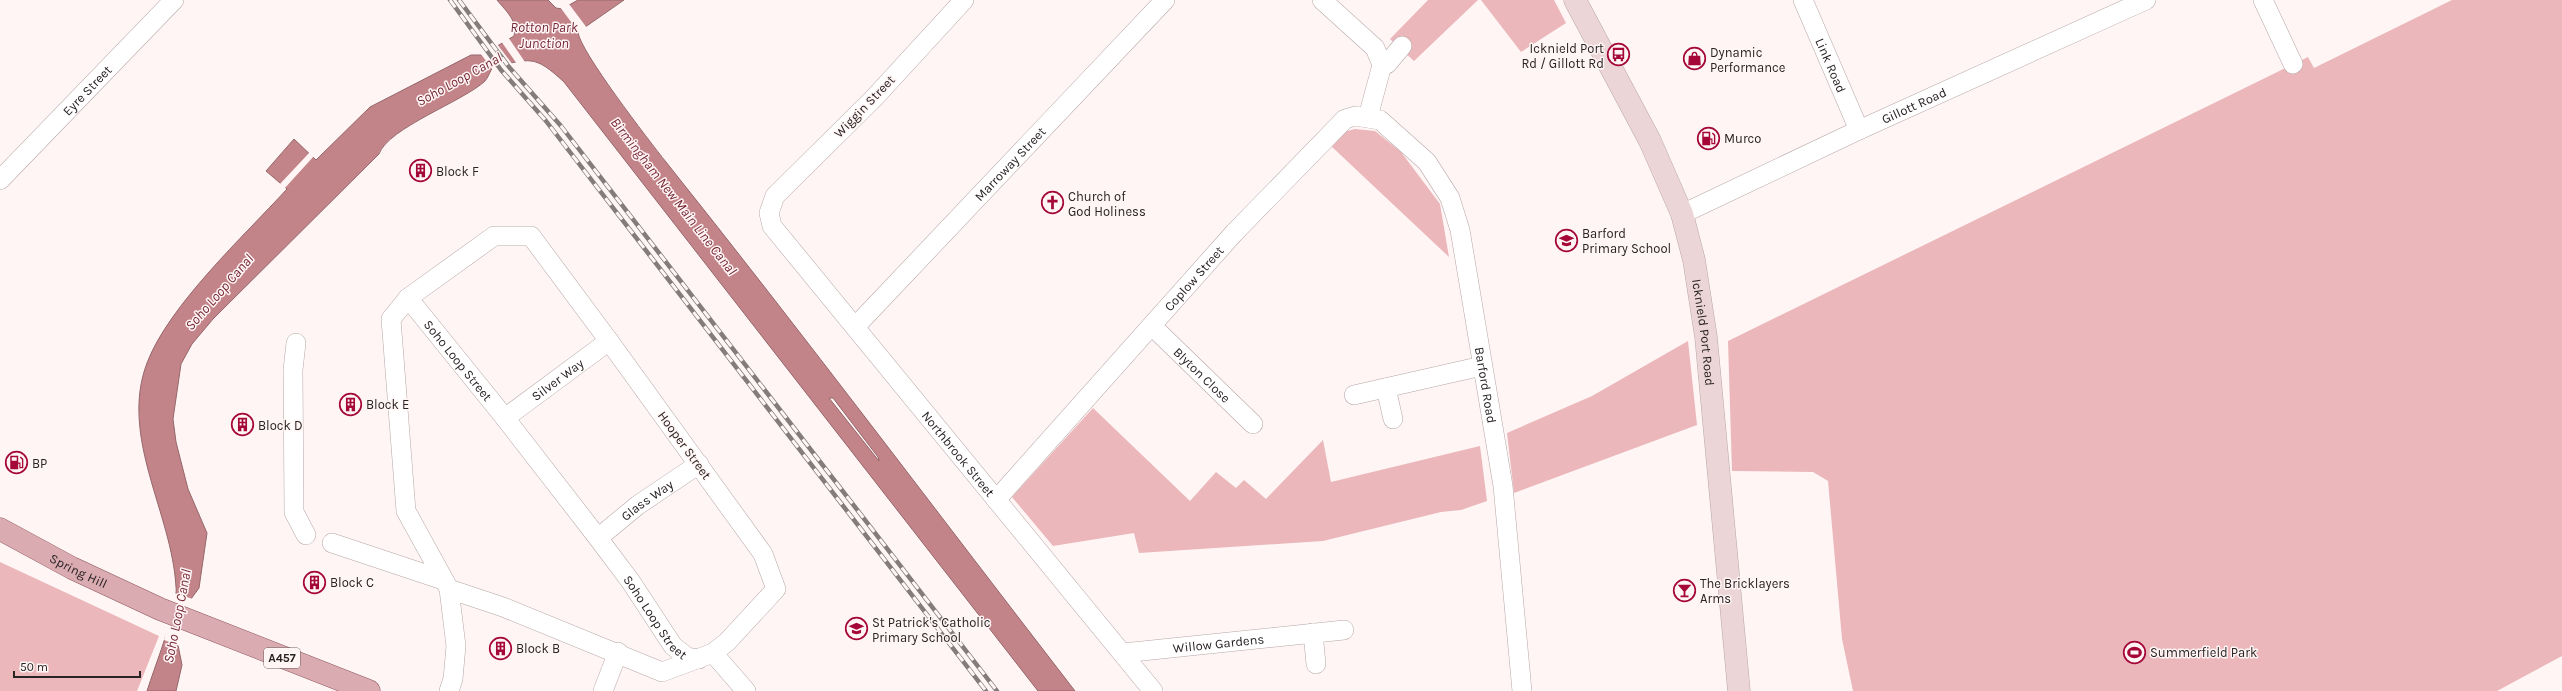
<svg xmlns="http://www.w3.org/2000/svg" width="2562" height="691" font-family="Karla,sans-serif">
<style>
.green{fill:#ebb7ba}
.water{fill:#c38489;stroke:#95676a;fill-rule:evenodd}
.pier{fill:#fff5f5}
.lines{fill:none;stroke-linecap:round;stroke-linejoin:round}
.minor-casing{stroke:#b6a6a7;stroke-width:20}
.secondary-casing{stroke:#b6a6a7;stroke-width:23}
.primary-casing{stroke:#8c575c;stroke-width:23}
.minor{stroke:#fff;stroke-width:19}
.secondary{stroke:#ecd5d7;stroke-width:22}
.primary{stroke:#daabb0;stroke-width:22}
.rail-casing{stroke:#847c7c;stroke-width:4.5}
.rail{stroke:#fff5f5;stroke-width:3;stroke-dasharray:9;stroke-linecap:butt}
.labels{text-anchor:middle;stroke-width:3;stroke-linejoin:round;paint-order:stroke}
.shield{fill:#fff5f5;stroke:#696262;stroke-width:1}
.shield-label{font-size:12px;font-weight:bold;fill:#292323}
.poi-label{font-size:13px;fill:#292323;stroke:#fff5f5;text-anchor:start}
.street-label{font-size:13px;fill:#292323;stroke:#fff5f5}
.water-label{font-size:14px;font-style:italic;fill:#762a36;stroke:#fff5f5}
</style>
<rect width="100%" height="100%" fill="#fff5f5"/>
<!-- green -->
<path class="green" d="M 1428,0 L 1478,0 L 1414,61 L 1390,39 Z
M 1481,0 L 1554,0 L 1566,23 L 1521,52 Z
M 2452,0 L 2562,0 L 2562,656 L 2497,691 L 1853,691 L 1842,639 L 1828,481 L 1813,472 L 1732,471 L 1728,341 L 2308,57 L 2314,68 Z
M 1355,129 L 1375,131 L 1401,152 L 1440,204 L 1449,257 L 1330,145 L 1343,132 Z
M 1688,341 L 1697,425 L 1514,493 L 1507,433 L 1592,396 Z
M 1093,408 L 1190,501 L 1216,472 L 1236,488 L 1244,480 L 1266,499 L 1323,440 L 1331,482 L 1480,446 L 1487,501 L 1461,510 L 1441,512 L 1323,541 L 1139,553 L 1134,533 L 1053,546 L 1012,497 Z
M 0,562 L 159,636 L 137,691 L 0,691 Z"/>
<!-- water -->
<path class="water" d="M 497,0 L 548,0 L 556,8 L 562,9 L 578,0 L 624,0 L 578,32 C 579,50 650,142 666,162 C 805,336 939,515 1075,691 L 1038,691 L 564,82 C 534,54 530,59 493,67 C 490,71 488,78 485,81 C 464,101 388,128 379,154 L 213,319 L 192,344 L 181,364 L 173,419 L 176,442 L 188,489 L 207,533 L 199,588 L 191,599 L 178,645 L 182,665 L 176,691 L 147,691 C 156,663 167,637 173,608 C 174,601 177,593 176,587 C 172,513 119,437 147,363 C 169,305 244,236 287,189 L 266,171 L 294,139 L 316,160 L 370,107 L 471,55 L 482,55 L 514,36 C 518,21 506,11 497,0 ZM 829,398 L 833,398 L 878,457 L 879,461 Z"/>
<!-- pier -->
<path class="pier" d="M 569,4 L 587,28 L 580,34 L 560,7 Z
M 508,37 L 525,62 L 522,63 L 517,64 L 501,41 Z
M 497,44 L 513,65 L 493,70 L 480,53 Z
M 310,152 L 314,156 L 284,189 L 279,185 Z
M 174,593 L 193,599 L 180,646 L 164,640 Z"/>
<g class="lines">
<defs>
<g id="minor">
<path id="s1" d="M 964,0 L 874,98 L 775,196 L 769,213 L 772,226 L 1153,691"/>
<path d="M 1322,0 L 1375,48 L 1382,65 L 1368,117"/>
<path id="s2" d="M 1803,0 L 1859,130"/>
<path d="M 2263,0 L 2293,64"/>
<path d="M 1382,65 L 1387,64 L 1402,46"/>
<path id="s3" d="M 0,180 L 174,0"/>
<path id="s4" d="M 1682,214 L 1859,130 L 2146,0"/>
<path id="s5" d="M 408,298 L 505,418 L 598,538 L 631,582 L 673,646 L 687,657 L 699,659"/>
<path id="s6" d="M 1152,326 L 1253,424"/>
<path id="s7" d="M 855,327 L 1165,0"/>
<path d="M 296,343 L 293,370 L 294,512 L 306,535"/>
<path d="M 1386,388 L 1393,419"/>
<path d="M 1354,395 L 1482,366"/>
<path id="s8" d="M 505,418 L 609,341"/>
<path id="s9" d="M 996,500 L 1234,233 L 1345,119 L 1355,116 L 1380,120 L 1427,162 L 1450,198 L 1460,230 L 1503,486 L 1522,691"/>
<path id="s10" d="M 598,538 L 638,505 L 699,464"/>
<path d="M 332,543 L 443,580"/>
<path d="M 449,589 L 503,607 L 662,672 L 713,653 L 727,642 L 776,589 L 763,554 L 609,341 L 531,236 L 494,236 L 408,298 L 391,319 L 406,511 L 449,589 L 456,646 L 453,679 L 449,691"/>
<path d="M 1313,633 L 1316,664"/>
<path d="M 713,653 L 746,691"/>
<path id="s11" d="M 1123,653 L 1344,630"/>
<path d="M 603,691 L 618,652"/>
</g>
<g id="secondary">
<path id="s12" d="M 1575,0 L 1650,141 L 1682,214 L 1694,260 L 1706,337 L 1739,691"/>
</g>
<g id="primary">
<path id="s13" d="M 0,529 L 72,568 L 160,609 L 369,691"/>
</g>
</defs>
<!-- minor casing -->
<use href="#minor" class="minor-casing"/>
<!-- secondary casing -->
<use href="#secondary" class="secondary-casing"/>
<!-- primary casing -->
<use href="#primary" class="primary-casing"/>
<!-- minor -->
<use href="#minor" class="minor"/>
<!-- secondary -->
<use href="#secondary" class="secondary"/>
<!-- primary -->
<use href="#primary" class="primary"/>
<defs>
<path id="rail" d="M 450,0 L 501,70 L 546,121 L 986,691
M 459,0 L 509,67 L 561,126 L 997,691"/>
</defs>
<!-- rail casing -->
<use href="#rail" class="rail-casing"/>
<!-- rail -->
<use href="#rail" class="rail"/>
</g>
<!-- icons -->
<defs>
<symbol id="bus-ring" viewBox="-11 -11 22 22"><circle r="9.5" fill="#fff5f5" stroke="#a40738" stroke-width="1.5"/><path d="M-5-6H5V4H4V6H2V4H-2V6H-4V4H-5ZM-3.5-4V0h7V-4ZM-3.5 1.2v1.5H-2V1.2ZM2 1.2v1.5H3.5V1.2Z" fill="#a40738"/></symbol>
<symbol id="shop-ring" viewBox="-11 -11 22 22"><circle r="9.5" fill="#fff5f5" stroke="#a40738" stroke-width="1.5"/><path d="M-5-2.5h2.3a2.7 3.5 0 0 1 5.4 0H5L5.5 6h-11ZM-1.5-2.5h3a1.5 2.3 0 0 0-3 0Z" fill="#a40738"/></symbol>
<symbol id="fuel-ring" viewBox="-11 -11 22 22"><circle r="9.5" fill="#fff5f5" stroke="#a40738" stroke-width="1.5"/><path d="M-5.5-6h7V0h2V4h1.3V-2.5L3-4.5l.8-.8L6-3V5H2.5V1h-1V6h-7ZM-4.2-4.7v3.2H.2V-4.7Z" fill="#a40738"/></symbol>
<symbol id="building-ring" viewBox="-11 -11 22 22"><circle r="9.5" fill="#fff5f5" stroke="#a40738" stroke-width="1.5"/><path d="M-4-6H4V6H1V3H-1V6H-4ZM-2.5-4.3h1.7v1.8h-1.7ZM.8-4.3h1.7v1.8H.8ZM-2.5-1h1.7V.8h-1.7ZM.8-1h1.7V.8H.8Z" fill="#a40738"/></symbol>
<symbol id="church-ring" viewBox="-11 -11 22 22"><circle r="9.5" fill="#fff5f5" stroke="#a40738" stroke-width="1.5"/><path d="M-1.2-6h2.4v3.5h3.3v2.4h-3.3V6h-2.4V-.1h-3.3v-2.4h3.3Z" fill="#a40738"/></symbol>
<symbol id="school-ring" viewBox="-11 -11 22 22"><circle r="9.5" fill="#fff5f5" stroke="#a40738" stroke-width="1.5"/><path d="M0-5L7-2L0 1L-7-2ZM-4 1L0 2.5L4 1V4Q0 6-4 4Z" fill="#a40738"/></symbol>
<symbol id="bar-ring" viewBox="-11 -11 22 22"><circle r="9.5" fill="#fff5f5" stroke="#a40738" stroke-width="1.5"/><path d="M-6-5H6L.8 .8V4.5H3.5V6h-7V4.5H-.8V.8Z" fill="#a40738"/></symbol>
<symbol id="stadium-ring" viewBox="-11 -11 22 22"><circle r="9.5" fill="#fff5f5" stroke="#a40738" stroke-width="1.5"/><path d="M0-5a6.5 5 0 1 0 0 10a6.5 5 0 1 0 0-10ZM-3.5-1.8h7v3.6h-7Z" fill="#a40738"/></symbol>
</defs>
<g fill-rule="evenodd">
<use href="#bus-ring" x="1606" y="42" width="25" height="25"/>
<use href="#shop-ring" x="1682" y="46" width="25" height="25"/>
<use href="#fuel-ring" x="1696" y="126" width="25" height="25"/>
<use href="#building-ring" x="408" y="158" width="25" height="25"/>
<use href="#church-ring" x="1040" y="190" width="25" height="25"/>
<use href="#school-ring" x="1554" y="228" width="25" height="25"/>
<use href="#building-ring" x="338" y="392" width="25" height="25"/>
<use href="#building-ring" x="230" y="412" width="25" height="25"/>
<use href="#fuel-ring" x="4" y="450" width="25" height="25"/>
<use href="#building-ring" x="302" y="570" width="25" height="25"/>
<use href="#bar-ring" x="1672" y="578" width="25" height="25"/>
<use href="#school-ring" x="844" y="616" width="25" height="25"/>
<use href="#building-ring" x="488" y="636" width="25" height="25"/>
<use href="#stadium-ring" x="2122" y="640" width="25" height="25"/>
</g>
<g class="labels">
<!-- shield labels -->
<rect class="shield" x="264" y="648" width="36" height="20" rx="3"/>
<g class="shield-label">
<text x="282" y="662">A457</text>
</g>
<!-- poi labels -->
<g class="poi-label">
<text x="1604" y="53" text-anchor="end">Icknield Port<tspan x="1604" dy="15">Rd / Gillott Rd</tspan></text>
<text x="1710" y="57">Dynamic<tspan x="1710" dy="15">Performance</tspan></text>
<text x="1724" y="143">Murco</text>
<text x="436" y="176">Block F</text>
<text x="1068" y="201">Church of<tspan x="1068" dy="15">God Holiness</tspan></text>
<text x="1582" y="238">Barford<tspan x="1582" dy="15">Primary School</tspan></text>
<text x="366" y="409">Block E</text>
<text x="258" y="430">Block D</text>
<text x="32" y="468">BP</text>
<text x="330" y="587">Block C</text>
<text x="1700" y="588">The Bricklayers<tspan x="1700" dy="15">Arms</tspan></text>
<text x="872" y="627">St Patrick's Catholic<tspan x="872" dy="15">Primary School</tspan></text>
<text x="516" y="653">Block B</text>
<text x="2150" y="657">Summerfield Park</text>
</g>
<!-- street labels -->
<g class="street-label">
<text dy="5" stroke="none"><textPath href="#s2" startOffset="71">Link Road</textPath></text>
<text dy="5" stroke="none"><textPath href="#s3" startOffset="125">Eyre Street</textPath></text>
<text transform="translate(864 106) rotate(-46)" y="5">Wiggin Street</text>
<text dy="5" stroke="none"><textPath href="#s4" startOffset="256">Gillott Road</textPath></text>
<text dy="5" stroke="none"><textPath href="#s7" startOffset="225">Marroway Street</textPath></text>
<text dy="5" stroke="none"><textPath href="#s9" startOffset="297">Coplow Street</textPath></text>
<text dy="5" stroke="none"><textPath href="#s12" startOffset="360">Icknield Port Road</textPath></text>
<text dy="5" stroke="none"><textPath href="#s5" startOffset="80">Soho Loop Street</textPath></text>
<text dy="5" stroke="none"><textPath href="#s6" startOffset="70">Blyton Close</textPath></text>
<text dy="5" stroke="none"><textPath href="#s8" startOffset="65">Silver Way</textPath></text>
<text dy="5" stroke="none"><textPath href="#s9" startOffset="849">Barford Road</textPath></text>
<text transform="translate(685 445) rotate(54)" y="5">Hooper Street</text>
<text dy="5" stroke="none"><textPath href="#s1" startOffset="598">Northbrook Street</textPath></text>
<text dy="5" stroke="none"><textPath href="#s10" startOffset="62">Glass Way</textPath></text>
<text dy="5" stroke="none"><textPath href="#s13" startOffset="89">Spring Hill</textPath></text>
<text dy="5" stroke="none"><textPath href="#s5" startOffset="404">Soho Loop Street</textPath></text>
<text dy="5" stroke="none"><textPath href="#s11" startOffset="96">Willow Gardens</textPath></text>
</g>
<!-- water labels -->
<g class="water-label">
<text x="544" y="32">Rotton Park<tspan x="544" dy="16">Junction</tspan></text>
<text transform="translate(459 79) rotate(-29)" y="5">Soho Loop Canal</text>
<text transform="translate(674 196) rotate(52)" y="5">Birmingham New Main Line Canal</text>
<text transform="translate(219 292) rotate(-49)" y="5">Soho Loop Canal</text>
<text transform="translate(177 616) rotate(-79)" y="5">Soho Loop Canal</text>
</g>
</g>
<!-- scale -->
<path d="M14 671v6h126v-6" fill="none" stroke="#292323" stroke-width="2"/>
<text x="20" y="671" font-size="12" fill="#292323" stroke="#fff5f5" stroke-width="3" paint-order="stroke">50 m</text>
</svg>
